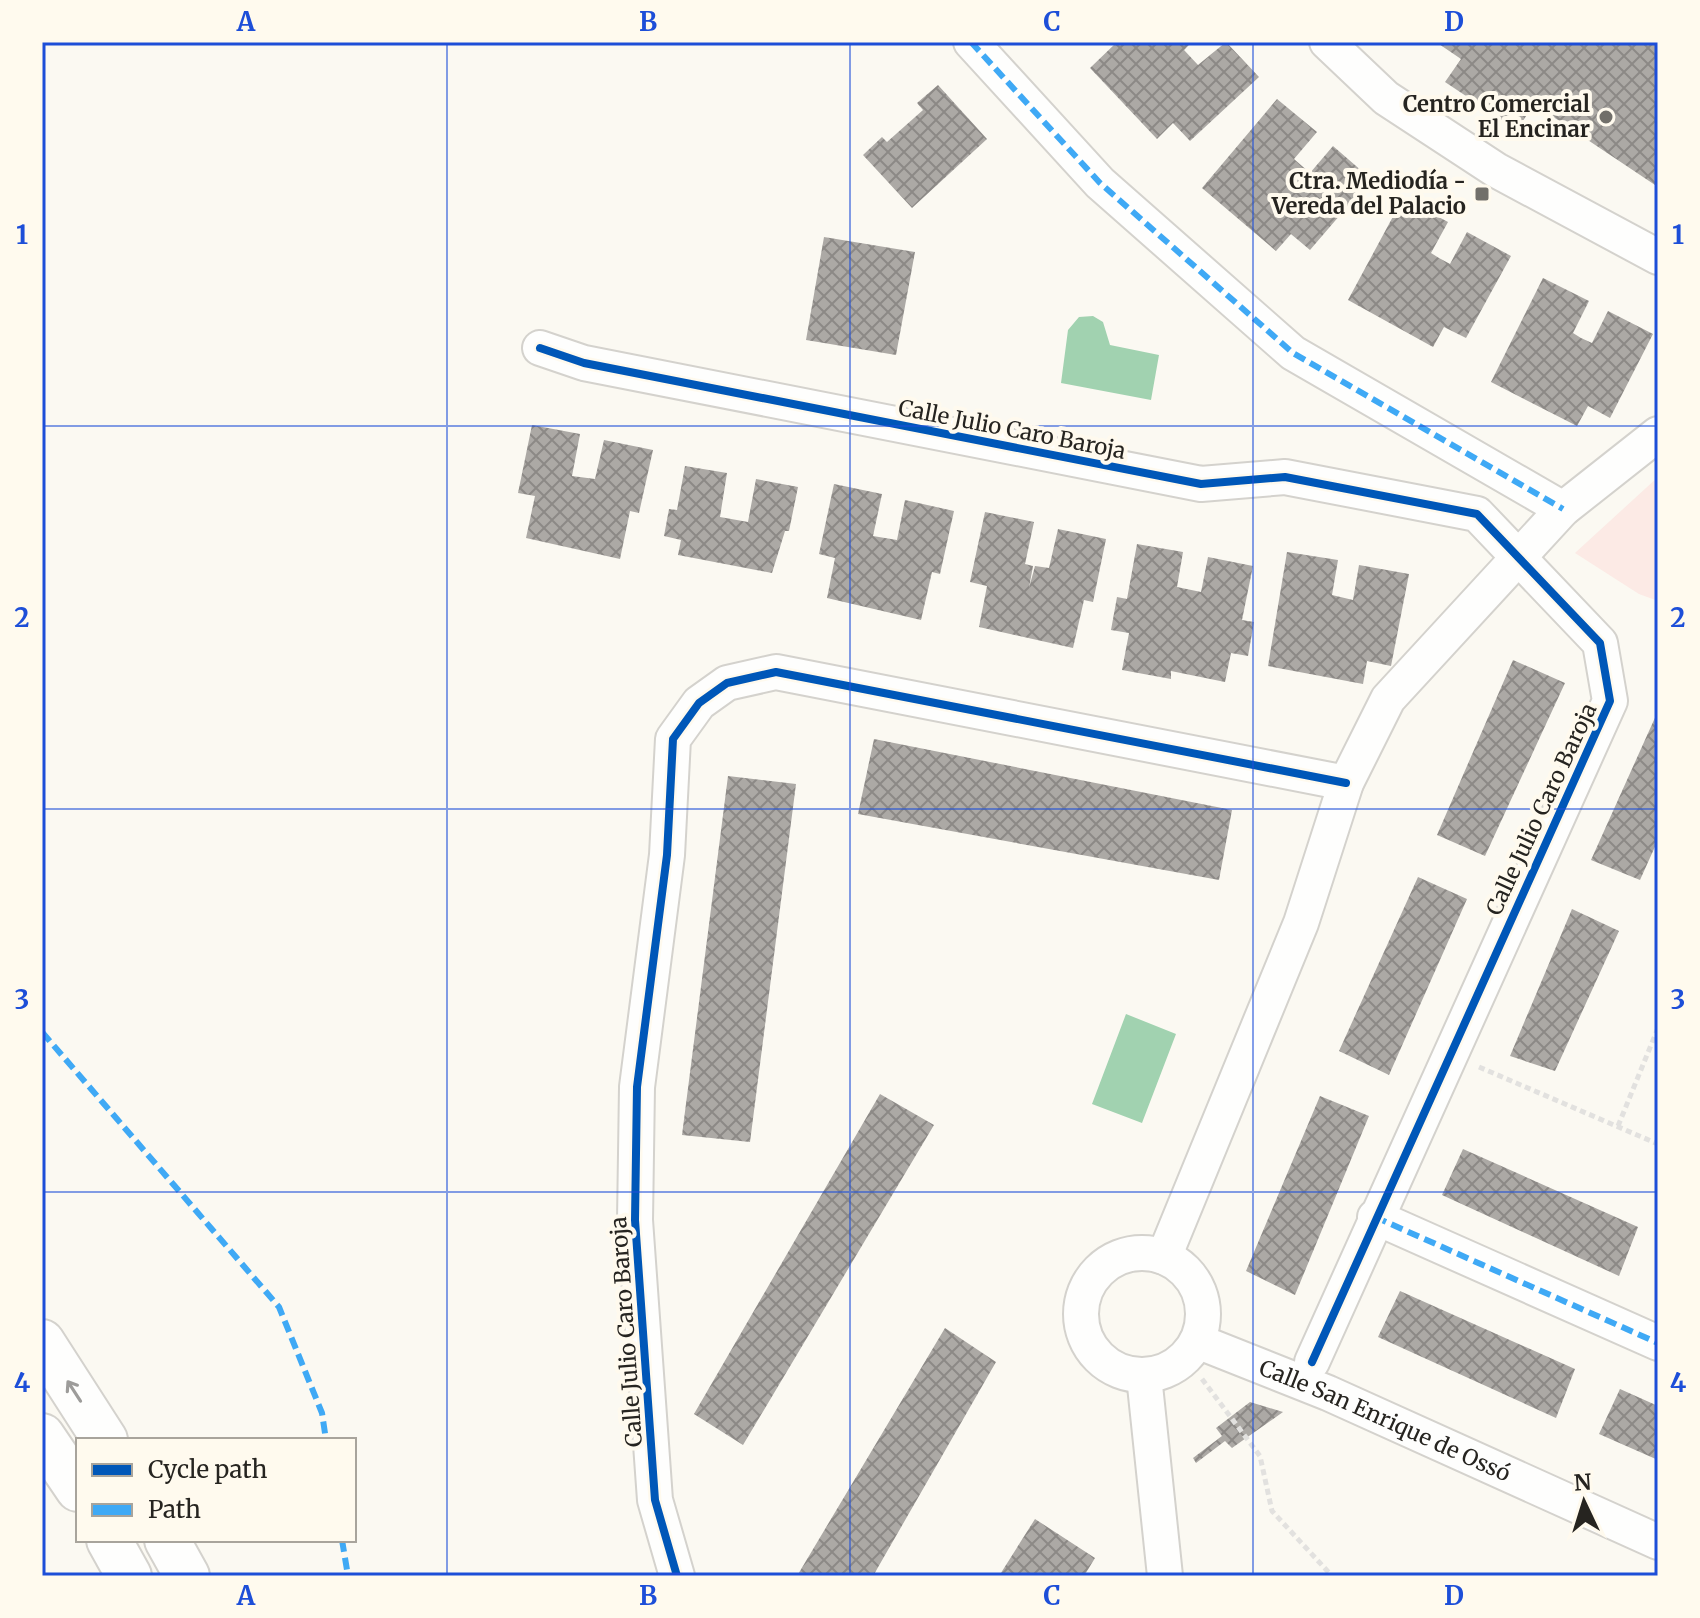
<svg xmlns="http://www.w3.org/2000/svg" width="1700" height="1618" font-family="Merriweather,serif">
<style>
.green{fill:#fceae5}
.water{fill:#a1d2b0}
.building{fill:url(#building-cross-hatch)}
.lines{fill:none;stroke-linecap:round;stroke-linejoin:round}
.street-casing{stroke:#d4d2cd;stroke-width:38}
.highway-casing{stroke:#d4d2cd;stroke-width:48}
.path{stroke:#e2e1df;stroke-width:5;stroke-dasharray:6 4;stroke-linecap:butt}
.street{stroke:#fefefd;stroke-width:34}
.highway{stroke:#fefefd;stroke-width:44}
.quiet{stroke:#3fa9f5;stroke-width:6;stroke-dasharray:12 6;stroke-linecap:butt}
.cycleway-casing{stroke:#fffaee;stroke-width:13}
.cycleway{stroke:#0057b8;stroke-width:8}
.oneway{stroke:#9d9c9a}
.grid{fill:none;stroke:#1d4ed8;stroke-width:2;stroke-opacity:0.55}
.poi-dot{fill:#716f6a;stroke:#fffaee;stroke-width:3}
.labels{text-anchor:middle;stroke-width:8;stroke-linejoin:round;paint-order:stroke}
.poi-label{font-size:22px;font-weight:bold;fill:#262420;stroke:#fffaee;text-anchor:end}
.street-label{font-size:22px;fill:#262420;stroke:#fffaee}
.neatline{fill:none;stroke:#1d4ed8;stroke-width:3}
.grid-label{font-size:26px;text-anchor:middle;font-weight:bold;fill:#1d4ed8}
</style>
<defs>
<pattern id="building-cross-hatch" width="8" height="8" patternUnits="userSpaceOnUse" patternTransform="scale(2)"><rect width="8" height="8" fill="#aca9a5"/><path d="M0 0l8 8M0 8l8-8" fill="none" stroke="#8c8986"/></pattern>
</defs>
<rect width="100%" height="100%" fill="#fbf9f2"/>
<!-- green -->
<path class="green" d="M 1658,477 L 1658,601 L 1639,594 L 1575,553 Z"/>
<!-- water -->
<path class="water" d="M 1093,316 L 1103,322 L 1110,345 L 1159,355 L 1151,400 L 1061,383 L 1068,330 L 1079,317 Z
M 1126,1014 L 1176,1034 L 1142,1123 L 1092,1104 Z"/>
<!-- building -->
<path class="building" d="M 1117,42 L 1192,42 L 1184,50 L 1198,65 L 1226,42 L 1259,77 L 1190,141 L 1173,123 L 1157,139 L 1090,68 Z
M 1436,42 L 1658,42 L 1658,187 L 1534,104 L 1517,130 L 1445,82 L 1461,59 Z
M 938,85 L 987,139 L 912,208 L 863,155 L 882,137 L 887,142 L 923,110 L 917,103 Z
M 1277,99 L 1317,132 L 1294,159 L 1310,173 L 1333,146 L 1371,179 L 1310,250 L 1291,234 L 1276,251 L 1202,188 Z
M 1403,198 L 1448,222 L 1431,253 L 1439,258 L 1450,264 L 1467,232 L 1511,256 L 1466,338 L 1444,327 L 1433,347 L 1348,300 Z
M 824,237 L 915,252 L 896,355 L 806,340 Z
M 1543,278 L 1589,301 L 1573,333 L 1581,338 L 1592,343 L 1608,311 L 1653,334 L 1610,418 L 1588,406 L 1577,426 L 1491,382 Z
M 532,425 L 580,434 L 572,476 L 595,479 L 604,440 L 653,450 L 639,513 L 630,511 L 620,559 L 526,538 L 535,496 L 518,493 Z
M 685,466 L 727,473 L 720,517 L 748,522 L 756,479 L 798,487 L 789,531 L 785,531 L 772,573 L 678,555 L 681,540 L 664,536 L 669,509 L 677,510 Z
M 834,484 L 882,494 L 873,536 L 897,540 L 905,500 L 954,511 L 940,574 L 932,572 L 921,620 L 827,598 L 835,558 L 819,554 Z
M 985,512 L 1034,522 L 1025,564 L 1033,566 L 1029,588 L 1035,566 L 1049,568 L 1058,529 L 1106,539 L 1093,602 L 1084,600 L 1073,648 L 979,627 L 987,586 L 970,582 Z
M 1137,544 L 1183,552 L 1177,587 L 1201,592 L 1208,557 L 1253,566 L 1242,620 L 1254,622 L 1248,656 L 1231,653 L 1225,682 L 1171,671 L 1171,679 L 1122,670 L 1129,633 L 1111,630 L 1117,597 L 1127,599 Z
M 1287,552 L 1338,560 L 1332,595 L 1353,600 L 1359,565 L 1409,574 L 1391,666 L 1367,661 L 1363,684 L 1268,666 Z
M 1513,660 L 1565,683 L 1485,856 L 1437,835 Z
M 1658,711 L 1658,840 L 1640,880 L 1591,860 Z
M 874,739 L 1232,810 L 1219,880 L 858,814 Z
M 728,776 L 796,784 L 750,1142 L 682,1135 Z
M 1418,877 L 1467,899 L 1389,1075 L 1339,1051 Z
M 1572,909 L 1619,931 L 1555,1071 L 1510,1056 Z
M 880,1094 L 934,1125 L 743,1445 L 694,1414 Z
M 1320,1096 L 1369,1116 L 1295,1295 L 1246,1271 Z
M 1463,1149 L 1638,1227 L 1619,1276 L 1442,1195 Z
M 1400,1291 L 1575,1369 L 1556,1418 L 1378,1337 Z
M 945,1328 L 996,1362 L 873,1576 L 797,1576 Z
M 1620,1389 L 1658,1406 L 1658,1460 L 1599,1434 Z
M 1250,1402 L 1283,1412 L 1232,1448 L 1225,1441 L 1196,1463 L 1193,1458 L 1222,1436 L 1216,1428 Z
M 1035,1519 L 1095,1558 L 1084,1576 L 999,1576 Z"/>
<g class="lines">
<defs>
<g id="street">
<path d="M 971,42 L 1100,183 L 1293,353 L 1563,509"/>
<path d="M 1327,42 L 1386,98 L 1496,170 L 1658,257"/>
<path d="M 540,348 L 584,363 L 1201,484 L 1285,477 L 1477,514 L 1600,643 L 1610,701 L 1312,1362"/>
<path d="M 1375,1217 L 1658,1343"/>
<circle cx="1142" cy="1314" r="61"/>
<path d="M 1164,1257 L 1301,923 L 1346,783 L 1388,699 L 1563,509 L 1658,434"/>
<path id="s1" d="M 1197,1341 L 1328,1393 L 1658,1542"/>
<path d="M 1144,1376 L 1165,1576"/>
<path d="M 677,1576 L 655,1500 L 635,1220 L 637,1087 L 667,855 L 673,739 L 699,703 L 727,683 L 776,672 L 1346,783"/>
</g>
<path id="highway" d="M 42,1342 L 105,1440
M 42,1436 L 78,1489
M 109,1540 L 129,1576
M 167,1540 L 187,1576"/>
</defs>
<!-- street casing -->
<use href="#street" class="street-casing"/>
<!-- highway casing -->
<use href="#highway" class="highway-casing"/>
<!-- path -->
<path class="path" d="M 1479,1067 L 1658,1144
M 1618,1126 L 1658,1028
M 1202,1379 L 1260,1456 L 1272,1511 L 1332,1576"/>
<!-- street -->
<use href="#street" class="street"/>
<!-- highway -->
<use href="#highway" class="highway"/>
<!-- quiet -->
<path class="quiet" d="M 971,42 L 1100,183 L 1293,353 L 1563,509
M 42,1032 L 279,1307 L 322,1413 L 326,1440
M 1375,1217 L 1658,1343
M 342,1540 L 348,1576"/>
<defs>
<path id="cycleway" d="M 540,348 L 584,363 L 1201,484 L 1285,477 L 1477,514 L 1600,643 L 1610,701 L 1312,1362
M 677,1576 L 655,1500 L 635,1220 L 637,1087 L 667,855 L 673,739 L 699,703 L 727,683 L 776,672 L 1346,783"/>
</defs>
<!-- cycleway casing -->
<use href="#cycleway" class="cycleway-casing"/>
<!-- cycleway -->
<use href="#cycleway" class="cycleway"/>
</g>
<!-- one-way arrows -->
<defs><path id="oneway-shaft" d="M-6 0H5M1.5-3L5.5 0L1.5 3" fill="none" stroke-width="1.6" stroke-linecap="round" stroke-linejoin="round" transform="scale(2)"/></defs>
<use class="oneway" href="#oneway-shaft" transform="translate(74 1391) rotate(-123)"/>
<!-- grid -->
<path class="grid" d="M 447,42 L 447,1576M 850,42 L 850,1576M 1253,42 L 1253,1576M 42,426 L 1658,426M 42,809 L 1658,809M 42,1192 L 1658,1192"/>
<!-- markers -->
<g class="poi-dot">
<circle cx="1606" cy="117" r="8"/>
<rect x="1474" y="186" width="16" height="16" rx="4"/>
</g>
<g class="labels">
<!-- poi labels -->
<g class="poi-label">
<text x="1590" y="112">Centro Comercial<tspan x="1590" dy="25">El Encinar</tspan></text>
<text x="1466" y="189">Ctra. Mediodía -<tspan x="1466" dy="25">Vereda del Palacio</tspan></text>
</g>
<!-- street labels -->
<g class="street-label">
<text transform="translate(1012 429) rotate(11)" y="8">Calle Julio Caro Baroja</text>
<text transform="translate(1541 809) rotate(-65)" y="8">Calle Julio Caro Baroja</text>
<text transform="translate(626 1332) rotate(-94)" y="8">Calle Julio Caro Baroja</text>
<text dy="8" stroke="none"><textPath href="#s1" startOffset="204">Calle San Enrique de Ossó</textPath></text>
</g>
</g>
<!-- border -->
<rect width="1700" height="1618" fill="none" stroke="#fffaee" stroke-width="88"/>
<!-- legend -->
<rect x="76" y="1438" width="280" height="104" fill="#fffaee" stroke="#a8a49c" stroke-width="2"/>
<rect x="92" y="1464" width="40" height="12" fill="#0057b8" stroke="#a8a49c" stroke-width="2"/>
<text x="148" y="1478" font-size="24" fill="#262420">Cycle path</text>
<rect x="92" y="1504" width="40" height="12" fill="#3fa9f5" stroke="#a8a49c" stroke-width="2"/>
<text x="148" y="1518" font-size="24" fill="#262420">Path</text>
<!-- north arrow -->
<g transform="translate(1584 1502) rotate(356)" stroke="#fffaee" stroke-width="6" paint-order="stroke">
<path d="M0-6L14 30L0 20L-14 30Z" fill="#262420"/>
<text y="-12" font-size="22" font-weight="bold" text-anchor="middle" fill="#262420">N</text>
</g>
<rect x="44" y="44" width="1612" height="1530" class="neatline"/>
<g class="grid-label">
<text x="246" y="31">A</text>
<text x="648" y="31">B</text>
<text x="1052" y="31">C</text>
<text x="1454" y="31">D</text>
<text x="22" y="244">1</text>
<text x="1678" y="244">1</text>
<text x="22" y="627">2</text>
<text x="1678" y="627">2</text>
<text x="22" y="1009">3</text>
<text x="1678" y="1009">3</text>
<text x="22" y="1392">4</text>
<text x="1678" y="1392">4</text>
<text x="246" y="1605">A</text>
<text x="648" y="1605">B</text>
<text x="1052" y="1605">C</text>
<text x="1454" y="1605">D</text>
</g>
</svg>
